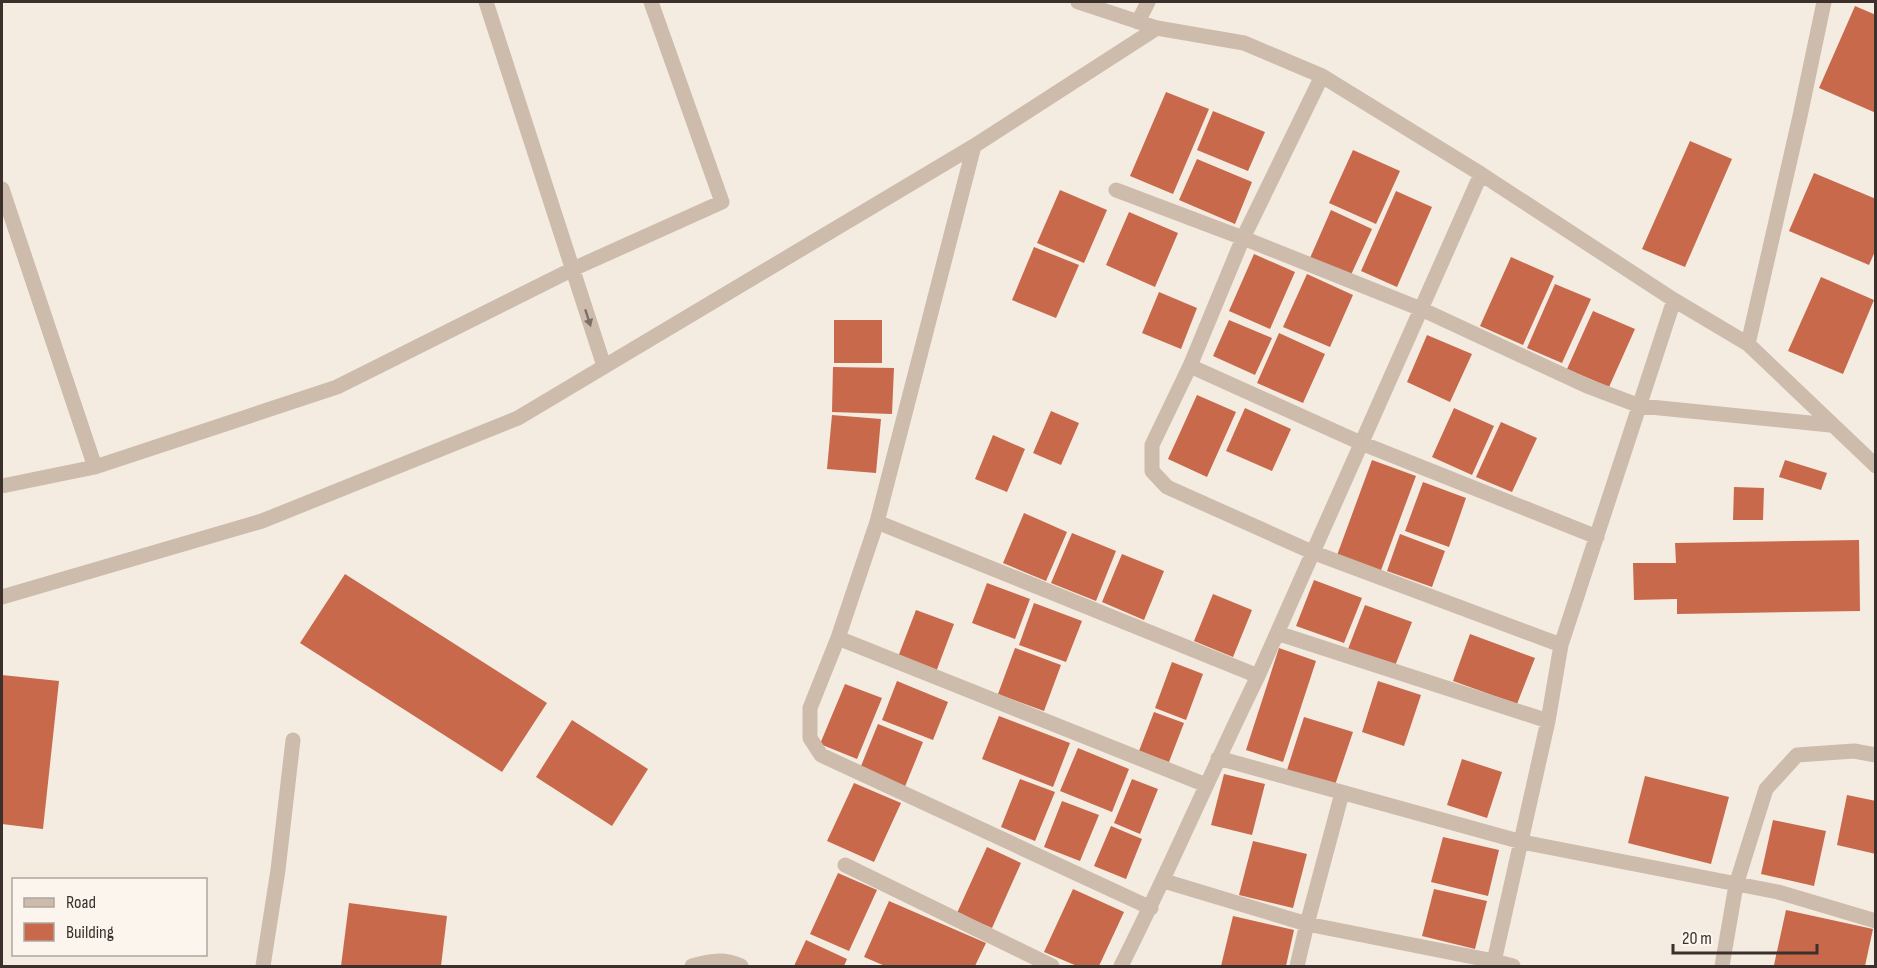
<svg xmlns="http://www.w3.org/2000/svg" width="1877" height="968" font-family="'Sofia Sans Condensed',sans-serif">
<style>
.building{fill:#c8694b}
.lines{fill:none;stroke-linecap:round;stroke-linejoin:round}
.minor{stroke:#cdbbac;stroke-width:15}
.oneway{fill:#7d6f65}
</style>
<rect width="100%" height="100%" fill="#f4ebe1"/>
<!-- building -->
<path class="building" d="M 1855,6 L 1876,15 L 1876,113 L 1819,88 Z
M 1166,92 L 1209,109 L 1173,194 L 1130,176 Z
M 1213,111 L 1265,132 L 1248,171 L 1197,150 Z
M 1690,141 L 1732,159 L 1685,267 L 1642,249 Z
M 1353,150 L 1400,171 L 1376,224 L 1329,203 Z
M 1197,159 L 1252,182 L 1235,224 L 1179,200 Z
M 1814,173 L 1876,199 L 1876,249 L 1869,265 L 1789,231 Z
M 1060,190 L 1107,210 L 1084,263 L 1037,243 Z
M 1396,191 L 1432,207 L 1397,287 L 1361,271 Z
M 1331,210 L 1372,229 L 1350,277 L 1310,258 Z
M 1129,212 L 1178,233 L 1155,287 L 1106,265 Z
M 1034,247 L 1079,265 L 1056,318 L 1012,300 Z
M 1254,254 L 1295,272 L 1270,329 L 1229,311 Z
M 1511,257 L 1554,276 L 1523,345 L 1480,326 Z
M 1307,274 L 1353,295 L 1330,347 L 1283,327 Z
M 1821,277 L 1874,300 L 1843,374 L 1788,351 Z
M 1555,284 L 1591,299 L 1562,363 L 1527,348 Z
M 1159,292 L 1197,308 L 1181,349 L 1142,333 Z
M 1593,311 L 1635,329 L 1609,387 L 1567,369 Z
M 834,320 L 882,320 L 882,363 L 834,363 Z
M 1229,320 L 1272,338 L 1255,375 L 1213,356 Z
M 1279,333 L 1325,354 L 1303,403 L 1257,383 Z
M 1427,335 L 1472,354 L 1450,402 L 1407,382 Z
M 833,367 L 894,368 L 892,414 L 832,412 Z
M 1197,395 L 1236,412 L 1207,477 L 1168,459 Z
M 1245,408 L 1291,429 L 1272,471 L 1226,451 Z
M 1454,408 L 1494,426 L 1472,475 L 1432,457 Z
M 1051,411 L 1079,423 L 1061,465 L 1033,453 Z
M 832,415 L 881,419 L 876,473 L 827,469 Z
M 1501,422 L 1537,438 L 1512,492 L 1476,477 Z
M 993,435 L 1025,449 L 1007,492 L 975,479 Z
M 1372,460 L 1416,476 L 1380,573 L 1336,558 Z
M 1785,460 L 1827,473 L 1821,490 L 1779,477 Z
M 1423,482 L 1466,498 L 1449,547 L 1405,531 Z
M 1734,487 L 1764,488 L 1763,520 L 1733,520 Z
M 1024,513 L 1067,532 L 1046,581 L 1003,563 Z
M 1072,533 L 1116,551 L 1096,601 L 1051,583 Z
M 1400,534 L 1445,551 L 1432,587 L 1387,571 Z
M 1859,540 L 1860,611 L 1677,614 L 1677,599 L 1634,600 L 1633,563 L 1676,563 L 1675,543 Z
M 1122,554 L 1164,571 L 1144,620 L 1102,602 Z
M 345,574 L 547,703 L 502,772 L 300,643 Z
M 1314,580 L 1362,598 L 1344,643 L 1296,626 Z
M 987,583 L 1030,599 L 1015,639 L 972,623 Z
M 1213,594 L 1252,610 L 1233,657 L 1194,641 Z
M 1034,603 L 1082,621 L 1066,662 L 1019,645 Z
M 1365,605 L 1412,622 L 1395,666 L 1348,649 Z
M 916,610 L 954,624 L 936,672 L 898,657 Z
M 1470,634 L 1535,658 L 1517,704 L 1453,681 Z
M 1015,648 L 1061,665 L 1044,711 L 998,694 Z
M 1279,648 L 1316,661 L 1283,762 L 1246,750 Z
M 1172,662 L 1203,674 L 1186,720 L 1155,708 Z
M 2,675 L 59,681 L 43,829 L 2,824 Z
M 897,681 L 948,702 L 933,740 L 882,720 Z
M 1378,681 L 1421,695 L 1404,746 L 1362,732 Z
M 845,684 L 882,698 L 857,759 L 820,744 Z
M 1154,712 L 1184,723 L 1169,762 L 1139,751 Z
M 999,716 L 1070,743 L 1053,787 L 982,759 Z
M 1304,717 L 1353,732 L 1335,785 L 1287,770 Z
M 572,720 L 648,769 L 612,826 L 536,777 Z
M 878,724 L 923,742 L 904,789 L 859,771 Z
M 1078,748 L 1129,769 L 1112,812 L 1060,791 Z
M 1462,759 L 1502,772 L 1487,818 L 1447,805 Z
M 1224,774 L 1265,784 L 1252,835 L 1211,825 Z
M 1645,776 L 1729,797 L 1711,864 L 1628,843 Z
M 1020,779 L 1055,792 L 1035,841 L 1001,827 Z
M 1132,779 L 1158,789 L 1140,834 L 1114,823 Z
M 854,783 L 901,803 L 874,862 L 827,841 Z
M 1847,795 L 1876,801 L 1876,854 L 1837,845 Z
M 1062,801 L 1099,815 L 1080,861 L 1044,847 Z
M 1773,820 L 1826,831 L 1814,886 L 1761,874 Z
M 1111,826 L 1142,839 L 1126,879 L 1094,866 Z
M 1443,837 L 1499,850 L 1488,896 L 1431,882 Z
M 1253,841 L 1307,854 L 1293,908 L 1239,895 Z
M 987,847 L 1021,863 L 992,928 L 957,913 Z
M 838,873 L 877,890 L 849,951 L 810,934 Z
M 1073,889 L 1124,912 L 1099,966 L 1077,966 L 1044,952 Z
M 1434,889 L 1487,901 L 1475,949 L 1422,936 Z
M 889,901 L 986,943 L 975,966 L 885,966 L 864,957 Z
M 349,903 L 447,916 L 441,966 L 341,966 Z
M 1786,910 L 1873,929 L 1865,966 L 1781,966 L 1774,965 Z
M 1233,916 L 1294,930 L 1286,966 L 1221,966 Z
M 806,940 L 847,959 L 844,966 L 794,966 Z"/>
<g class="lines">
<!-- minor -->
<path class="minor" d="M 486,2 L 604,366
M 1078,2 L 1157,28
M 1138,22 L 1148,2
M 1322,76 L 1243,238 L 1190,366 L 1152,445 L 1152,471 L 1167,487 L 1312,552 L 1561,645
M 2,189 L 95,467 L 2,486
M 1116,190 L 1243,238 L 1421,309 L 1587,386 L 1640,406 L 1830,425
M 1748,344 L 1800,116 L 1824,2
M 1190,366 L 1361,443 L 1597,537
M 95,467 L 337,387 L 573,269 L 722,202 L 651,2
M 877,522 L 974,146
M 2,597 L 262,521 L 518,418 L 974,146 L 1157,28 L 1244,43 L 1322,76 L 1481,174 L 1674,300 L 1748,344 L 1876,466
M 1277,633 L 1548,721
M 838,638 L 1206,785
M 1218,758 L 1522,842 L 1778,892 L 1876,921
M 845,865 L 1052,966
M 1164,881 L 1307,924 L 1494,961 L 1513,966
M 1151,908 L 821,755 L 810,738 L 810,708 L 838,638 L 877,522 L 1258,676
M 263,966 L 278,870 L 293,740
M 692,966 C 709,961 724,958 741,966
M 1121,966 C 1169,871 1211,772 1258,676 L 1481,174
M 1297,966 L 1307,924 L 1342,793
M 1493,966 L 1548,721 L 1561,645 L 1674,300
M 1722,966 L 1736,885 L 1766,789 L 1797,755 L 1854,751 L 1876,755"/>
</g>
<!-- one-way arrows -->
<defs><path id="oneway-solid" d="M-6-.8H1V-3.2L6.5 0L1 3.2V.8H-6Z" transform="scale(1.5)"/></defs>
<use class="oneway" href="#oneway-solid" transform="translate(588 318) rotate(72)"/>
<!-- border -->
<rect width="1877" height="968" fill="none" stroke="#3b302b" stroke-width="6"/>
<!-- legend -->
<rect x="12" y="878" width="195" height="78" fill="#fbf5ee" stroke="#aea6a0" stroke-width="1.5"/>
<rect x="24" y="898" width="30" height="9" fill="#cdbbac" stroke="#aea6a0" stroke-width="1.5"/>
<text x="66" y="908" font-size="18" fill="#3b302b">Road</text>
<rect x="24" y="923" width="30" height="18" fill="#c8694b" stroke="#aea6a0" stroke-width="1.5"/>
<text x="66" y="938" font-size="18" fill="#3b302b">Building</text>
<!-- scale -->
<path d="M1673 944v9h144v-9" fill="none" stroke="#3b302b" stroke-width="3"/>
<text x="1682" y="944" font-size="18" fill="#3b302b" stroke="#fbf5ee" stroke-width="4.5" paint-order="stroke">20 m</text>
</svg>
